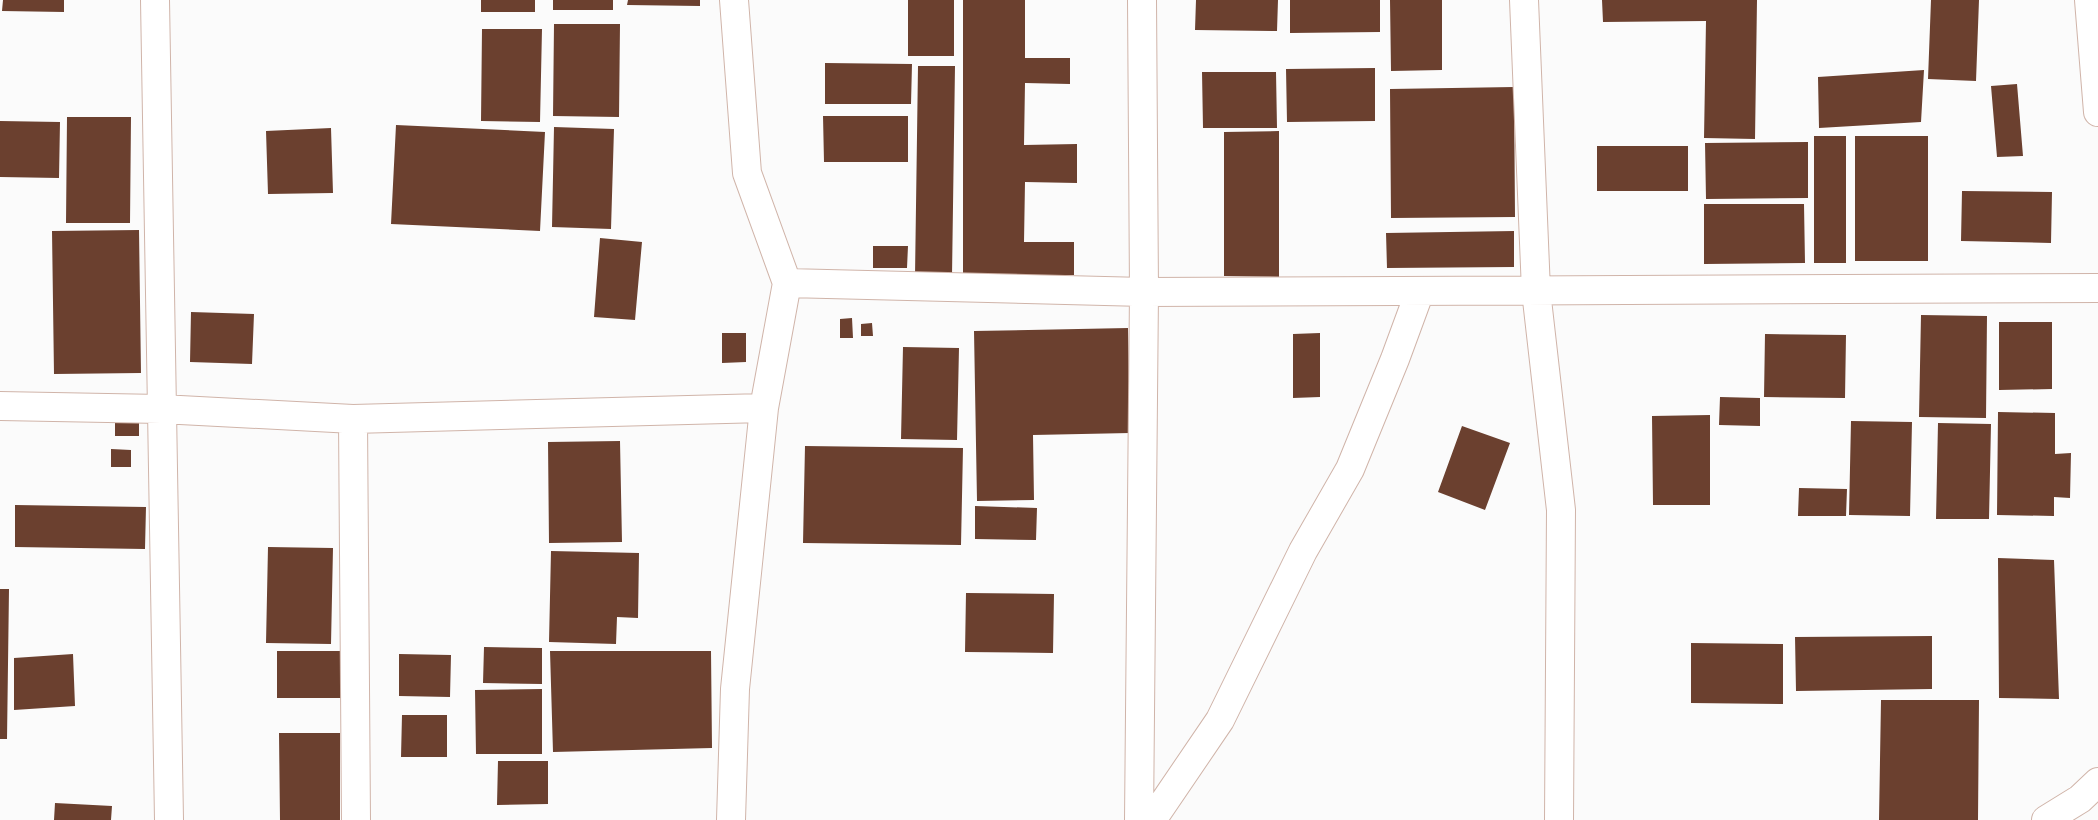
<svg xmlns="http://www.w3.org/2000/svg" width="2098" height="820" font-family="Mulish,sans-serif">
<style>
.building{fill:#6b402f}
.lines{fill:none;stroke-linecap:round;stroke-linejoin:round}
.street-casing{stroke:#d0b4a9;stroke-width:30}
.street{stroke:#fff;stroke-width:28}
</style>
<rect width="100%" height="100%" fill="#fbfbfb"/>
<!-- building -->
<path class="building" d="M 3,0 L 64,0 L 64,12 L 2,11 Z
M 481,0 L 535,0 L 535,12 L 481,12 Z
M 553,0 L 613,0 L 613,10 L 553,10 Z
M 628,0 L 700,0 L 700,6 L 627,5 Z
M 908,0 L 954,0 L 954,56 L 908,56 Z
M 963,0 L 1025,0 L 1025,58 L 1070,58 L 1070,84 L 1025,83 L 1024,145 L 1077,144 L 1077,183 L 1025,182 L 1024,242 L 1074,242 L 1074,275 L 963,275 Z
M 1196,0 L 1278,0 L 1277,31 L 1195,30 Z
M 1290,0 L 1380,0 L 1380,32 L 1290,33 Z
M 1390,0 L 1442,0 L 1442,70 L 1391,71 Z
M 1602,0 L 1757,0 L 1755,139 L 1704,138 L 1706,21 L 1603,22 Z
M 1931,0 L 1979,0 L 1976,81 L 1928,79 Z
M 554,24 L 620,24 L 619,117 L 553,116 Z
M 482,29 L 542,29 L 540,122 L 481,121 Z
M 825,63 L 912,64 L 911,104 L 825,104 Z
M 918,66 L 955,66 L 952,276 L 915,276 Z
M 1375,68 L 1375,121 L 1287,122 L 1286,69 Z
M 1924,70 L 1921,122 L 1819,128 L 1818,77 Z
M 1202,72 L 1276,72 L 1277,128 L 1203,128 Z
M 2017,84 L 2023,156 L 1997,157 L 1991,86 Z
M 1514,87 L 1515,217 L 1391,218 L 1390,89 Z
M 823,116 L 908,116 L 908,162 L 824,162 Z
M 67,117 L 131,117 L 130,223 L 66,223 Z
M 0,121 L 60,122 L 59,178 L 0,177 Z
M 396,125 L 545,132 L 540,231 L 391,224 Z
M 554,127 L 614,129 L 611,229 L 552,227 Z
M 331,128 L 333,193 L 268,194 L 266,131 Z
M 1279,131 L 1279,277 L 1224,276 L 1224,132 Z
M 1814,136 L 1846,136 L 1846,263 L 1814,263 Z
M 1855,136 L 1928,136 L 1928,261 L 1855,261 Z
M 1808,142 L 1808,198 L 1706,199 L 1705,143 Z
M 1597,146 L 1688,146 L 1688,191 L 1597,191 Z
M 1962,191 L 2052,192 L 2051,243 L 1961,241 Z
M 1704,204 L 1804,204 L 1805,263 L 1704,264 Z
M 139,230 L 141,373 L 54,374 L 52,231 Z
M 1514,231 L 1514,267 L 1387,268 L 1386,233 Z
M 600,238 L 642,242 L 635,320 L 594,317 Z
M 873,246 L 908,246 L 907,268 L 873,268 Z
M 191,312 L 254,314 L 252,364 L 190,362 Z
M 1921,315 L 1987,316 L 1986,418 L 1919,417 Z
M 852,318 L 853,338 L 840,338 L 840,319 Z
M 1999,322 L 2052,322 L 2052,389 L 1999,390 Z
M 872,323 L 873,336 L 861,336 L 861,324 Z
M 1128,328 L 1130,433 L 1033,435 L 1034,500 L 977,501 L 974,331 Z
M 722,333 L 746,333 L 746,362 L 722,363 Z
M 1320,333 L 1320,397 L 1293,398 L 1293,334 Z
M 1765,334 L 1846,335 L 1845,398 L 1764,397 Z
M 903,347 L 959,348 L 957,440 L 901,439 Z
M 1720,397 L 1760,398 L 1760,426 L 1719,425 Z
M 1998,412 L 2055,413 L 2055,454 L 2071,453 L 2070,498 L 2054,497 L 2054,516 L 1997,515 Z
M 1710,415 L 1710,505 L 1653,505 L 1652,416 Z
M 1851,421 L 1912,422 L 1910,516 L 1849,515 Z
M 115,423 L 139,423 L 139,436 L 115,436 Z
M 1938,423 L 1991,424 L 1989,519 L 1936,519 Z
M 1462,426 L 1510,443 L 1485,510 L 1438,492 Z
M 620,441 L 622,542 L 549,543 L 548,442 Z
M 805,446 L 963,448 L 961,545 L 803,543 Z
M 111,449 L 131,450 L 131,467 L 111,467 Z
M 1799,488 L 1847,489 L 1846,516 L 1798,516 Z
M 15,505 L 146,507 L 145,549 L 15,547 Z
M 975,506 L 1037,508 L 1036,540 L 975,539 Z
M 268,547 L 333,548 L 331,644 L 266,643 Z
M 551,551 L 639,553 L 638,618 L 617,617 L 616,644 L 549,642 Z
M 1998,558 L 2054,560 L 2059,699 L 1999,698 Z
M 0,589 L 9,589 L 7,739 L 0,739 Z
M 966,593 L 1054,594 L 1053,653 L 965,652 Z
M 1932,636 L 1932,689 L 1796,691 L 1795,637 Z
M 1691,643 L 1783,644 L 1783,704 L 1691,703 Z
M 484,647 L 542,648 L 542,684 L 483,683 Z
M 277,651 L 344,651 L 344,698 L 277,698 Z
M 550,651 L 711,651 L 712,748 L 553,752 Z
M 73,654 L 75,706 L 14,710 L 14,658 Z
M 399,654 L 451,655 L 450,697 L 399,696 Z
M 542,689 L 542,754 L 476,754 L 475,690 Z
M 1881,700 L 1979,700 L 1978,820 L 1879,820 Z
M 402,715 L 447,715 L 447,757 L 401,757 Z
M 279,733 L 340,733 L 340,820 L 280,820 Z
M 498,761 L 548,761 L 548,804 L 497,805 Z
M 55,803 L 112,806 L 111,820 L 54,820 Z"/>
<g class="lines">
<defs>
<path id="street" d="M 155,0 L 169,820
M 1524,0 L 1536,291 L 1561,510 L 1559,820
M 2089,0 L 2098,112
M 787,283 L 1144,292 L 2098,288
M 0,406 L 161,409 L 353,419 L 764,408 L 787,283 L 747,173 L 734,0
M 353,419 L 356,820
M 731,820 L 735,689 L 764,408
M 1139,820 L 1144,292 L 1142,0
M 1152,820 L 1220,720 L 1303,551 L 1350,469 L 1395,359 L 1420,291
M 2046,820 L 2080,799 L 2098,782"/>
</defs>
<!-- street casing -->
<use href="#street" class="street-casing"/>
<!-- street -->
<use href="#street" class="street"/>
</g>
</svg>
